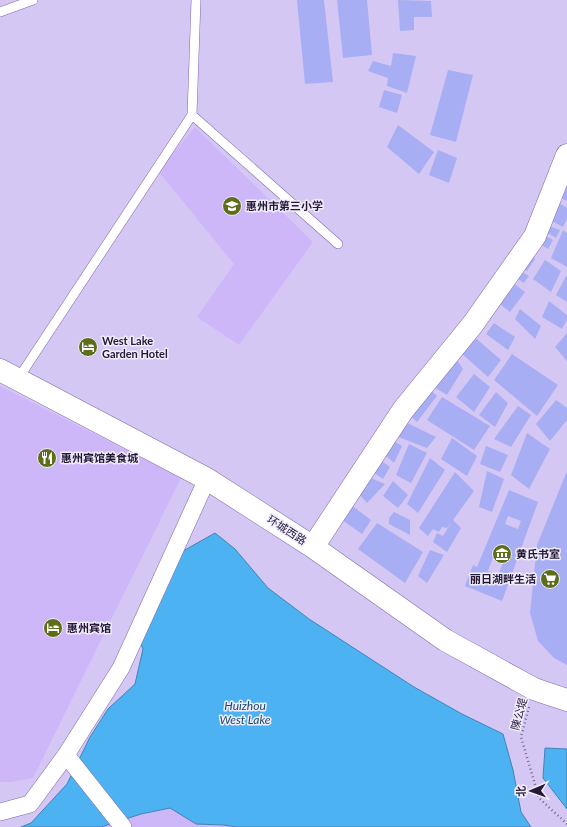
<svg xmlns="http://www.w3.org/2000/svg" width="567" height="827" font-family="Lato,'Noto Sans SC',sans-serif">
<style>
.built{fill:#cdb7f9}
.water{fill:#4db2f1;stroke:#4184b9}
.building{fill:#a8aef3;fill-rule:evenodd}
.lines{fill:none;stroke-linecap:round;stroke-linejoin:round}
.lane-casing{stroke:#8168ad;stroke-width:10}
.street-casing{stroke:#8168ad;stroke-width:18}
.secondary-casing{stroke:#8168ad;stroke-width:23}
.path{stroke:#75688d;stroke-width:2.5;stroke-dasharray:1 3;stroke-linecap:butt}
.lane{stroke:#fff;stroke-width:9}
.street{stroke:#fff;stroke-width:17}
.secondary{stroke:#fff;stroke-width:22}
.labels{text-anchor:middle;stroke-width:3;stroke-linejoin:round;paint-order:stroke}
.poi-label{font-size:11px;font-weight:bold;fill:#241936;stroke:#f2edfd;text-anchor:start}
.street-label{font-size:11px;fill:#241936;stroke:#f2edfd}
.water-label{font-size:12px;font-style:italic;fill:#144a6a;stroke:#f2edfd}
</style>
<rect width="100%" height="100%" fill="#d5c7f4"/>
<!-- built -->
<path class="built" d="M 195,127 L 313,242 L 239,345 L 197,317 L 234,264 L 158,171 Z
M 0,386 L 181,478 L 33,778 L 11,782 L 0,782 Z
M 170,808 L 196,824 L 224,825 L 236,827 L 101,827 L 141,814 Z"/>
<!-- water -->
<path class="water" d="M 215,533 L 235,549 L 268,588 L 309,619 L 414,687 L 462,714 L 503,734 L 513,770 L 521,812 L 531,827 L 236,827 L 224,825 L 196,824 L 170,808 L 141,814 L 101,827 L 21,827 L 31,823 L 67,784 L 90,737 L 108,709 L 135,684 L 143,649 L 137,634 L 183,551 Z
M 545,748 L 567,749 L 567,809 L 543,778 Z"/>
<!-- building -->
<path class="building" d="M 297,0 L 324,0 L 333,82 L 305,84 Z
M 337,0 L 367,0 L 372,55 L 343,58 Z
M 398,0 L 431,1 L 432,17 L 414,17 L 414,30 L 400,31 Z
M 393,53 L 416,56 L 407,93 L 387,86 L 388,78 L 368,71 L 373,61 L 391,66 Z
M 448,70 L 473,75 L 456,142 L 430,135 Z
M 384,90 L 402,95 L 397,113 L 379,107 Z
M 398,125 L 434,152 L 419,174 L 387,147 Z
M 438,150 L 457,158 L 449,183 L 429,175 Z
M 567,179 L 567,201 L 555,195 Z
M 552,198 L 567,208 L 567,219 L 563,227 L 546,218 Z
M 549,226 L 560,230 L 556,238 L 541,229 Z
M 563,230 L 567,233 L 567,267 L 551,258 Z
M 539,232 L 553,240 L 548,249 L 535,241 Z
M 528,251 L 535,259 L 527,271 L 519,266 Z
M 545,260 L 561,271 L 551,292 L 533,279 Z
M 515,268 L 529,276 L 524,283 L 512,275 Z
M 566,276 L 567,277 L 567,302 L 556,295 Z
M 509,280 L 525,292 L 510,312 L 495,300 Z
M 549,301 L 567,315 L 567,320 L 562,329 L 542,317 Z
M 520,309 L 541,326 L 535,339 L 515,319 Z
M 494,323 L 515,337 L 508,350 L 486,334 Z
M 567,333 L 567,361 L 555,347 Z
M 472,335 L 501,360 L 488,377 L 460,352 Z
M 512,354 L 558,385 L 537,416 L 494,380 Z
M 454,356 L 463,369 L 447,395 L 431,385 Z
M 474,374 L 490,387 L 474,412 L 456,397 Z
M 427,387 L 437,396 L 417,422 L 407,413 Z
M 496,392 L 508,403 L 495,427 L 479,415 Z
M 442,397 L 490,426 L 474,450 L 427,420 Z
M 556,400 L 567,408 L 567,420 L 550,441 L 536,424 Z
M 518,406 L 531,415 L 511,447 L 494,439 Z
M 401,420 L 436,437 L 427,448 L 393,435 Z
M 527,433 L 550,449 L 529,489 L 511,475 Z
M 452,438 L 477,456 L 467,476 L 441,459 Z
M 390,439 L 402,446 L 394,463 L 382,452 Z
M 409,444 L 427,453 L 411,483 L 396,475 Z
M 486,446 L 508,455 L 500,472 L 480,464 Z
M 376,457 L 390,467 L 383,479 L 369,469 Z
M 430,458 L 445,470 L 418,513 L 407,504 Z
M 487,471 L 504,479 L 492,512 L 479,507 Z
M 567,471 L 567,665 L 554,658 L 538,641 L 530,613 L 537,545 Z
M 455,472 L 474,491 L 453,520 L 461,528 L 447,552 L 433,542 L 437,533 L 443,536 L 451,523 L 447,528 L 442,527 L 439,532 L 433,529 L 428,536 L 419,528 Z
M 366,476 L 385,484 L 367,503 L 357,492 Z
M 393,481 L 408,495 L 398,508 L 383,496 Z
M 509,490 L 538,502 L 502,601 L 465,586 L 473,565 L 477,567 ZM 508,516 L 521,521 L 518,529 L 505,524 ZM 497,547 L 508,551 L 498,575 L 488,571 Z
M 351,505 L 371,520 L 362,534 L 342,520 Z
M 394,512 L 410,520 L 410,535 L 389,524 L 389,518 Z
M 377,523 L 423,552 L 405,583 L 358,549 Z
M 430,550 L 444,555 L 427,583 L 418,576 Z"/>
<g class="lines">
<defs>
<path id="lane" d="M 0,12 L 33,0
M 192,115 L 338,244
M 18,379 L 192,115 L 196,0"/>
<path id="street" d="M 66,755 L 123,827
M 0,812 L 30,804 L 66,755 L 121,668 L 207,479"/>
<path id="secondary" d="M 0,370 L 207,479 L 313,547 L 445,640 L 534,689 L 567,700
M 313,547 L 403,410 L 473,324 L 535,236 L 567,155"/>
</defs>
<!-- lane casing -->
<use href="#lane" class="lane-casing"/>
<!-- street casing -->
<use href="#street" class="street-casing"/>
<!-- secondary casing -->
<use href="#secondary" class="secondary-casing"/>
<!-- path -->
<path class="path" d="M 529,707 L 521,737 L 539,798 L 567,824"/>
<!-- lane -->
<use href="#lane" class="lane"/>
<!-- street -->
<use href="#street" class="street"/>
<!-- secondary -->
<use href="#secondary" class="secondary"/>
</g>
<!-- icons -->
<defs>
<symbol id="school-disc" viewBox="-11 -11 22 22"><circle r="9.5" fill="#5e6d19" stroke="#f2edfd"/><path d="M0-5L7-2L0 1L-7-2ZM-4 1L0 2.5L4 1V4Q0 6-4 4Z" fill="#fff"/></symbol>
<symbol id="hotel-disc" viewBox="-11 -11 22 22"><circle r="9.5" fill="#5e6d19" stroke="#f2edfd"/><path d="M-6-4.5h1.5V1H6V5H4.5V3h-9V5H-6ZM-4 0a1.8 1.8 0 1 1 3.6 0ZM.5 0V-2.5h3Q6-2.5 6 0Z" fill="#fff"/></symbol>
<symbol id="restaurant-disc" viewBox="-11 -11 22 22"><circle r="9.5" fill="#5e6d19" stroke="#f2edfd"/><path d="M-5-6h1v4h1v-4h1v4h1v-4h1v5L-1.5 .5V6h-2V.5L-5-1ZM5-6V6H3V1.5H1.5Q1.5-4 5-6Z" fill="#fff"/></symbol>
<symbol id="museum-disc" viewBox="-11 -11 22 22"><circle r="9.5" fill="#5e6d19" stroke="#f2edfd"/><path d="M0-6L6-3V-2H-6V-3ZM-5-1h2V3h-2ZM-1-1h2V3h-2ZM3-1h2V3H3ZM-6 4H6V6H-6Z" fill="#fff"/></symbol>
<symbol id="supermarket-disc" viewBox="-11 -11 22 22"><circle r="9.5" fill="#5e6d19" stroke="#f2edfd"/><path d="M-6-5.5h2.5l.6 2H6L4.5 2H-2.5L-4.4-4H-6ZM-1.5 3.2a1.3 1.3 0 1 0 .1 0ZM3 3.2a1.3 1.3 0 1 0 .1 0Z" fill="#fff"/></symbol>
</defs>
<g fill-rule="evenodd">
<use href="#school-disc" x="221" y="195" width="22" height="22"/>
<use href="#hotel-disc" x="77" y="336" width="22" height="22"/>
<use href="#restaurant-disc" x="36" y="447" width="22" height="22"/>
<use href="#museum-disc" x="491" y="543" width="22" height="22"/>
<use href="#supermarket-disc" x="539" y="568" width="22" height="22"/>
<use href="#hotel-disc" x="42" y="617" width="22" height="22"/>
</g>
<g class="labels">
<!-- poi labels -->
<g class="poi-label">
<text x="246" y="210">惠州市第三小学</text>
<text x="102" y="345">West Lake<tspan x="102" dy="13">Garden Hotel</tspan></text>
<text x="61" y="462">惠州宾馆美食城</text>
<text x="516" y="558">黄氏书室</text>
<text x="536" y="583" text-anchor="end">丽日湖畔生活</text>
<text x="67" y="632">惠州宾馆</text>
</g>
<!-- street labels -->
<g class="street-label">
<text transform="translate(287 530) rotate(33)" y="4">环城西路</text>
<text transform="translate(519 714) rotate(-75)" y="4">陳公堤</text>
</g>
<!-- water labels -->
<g class="water-label">
<text x="245" y="710">Huizhou<tspan x="245" dy="14">West Lake</tspan></text>
</g>
</g>
<!-- north arrow -->
<g transform="translate(531 791) rotate(268)" stroke="#f2edfd" stroke-width="3" paint-order="stroke">
<path d="M0-3L7 15L0 10L-7 15Z" fill="#241936"/>
<text y="-6" font-size="11" font-weight="bold" text-anchor="middle" fill="#241936">北</text>
</g>
</svg>
